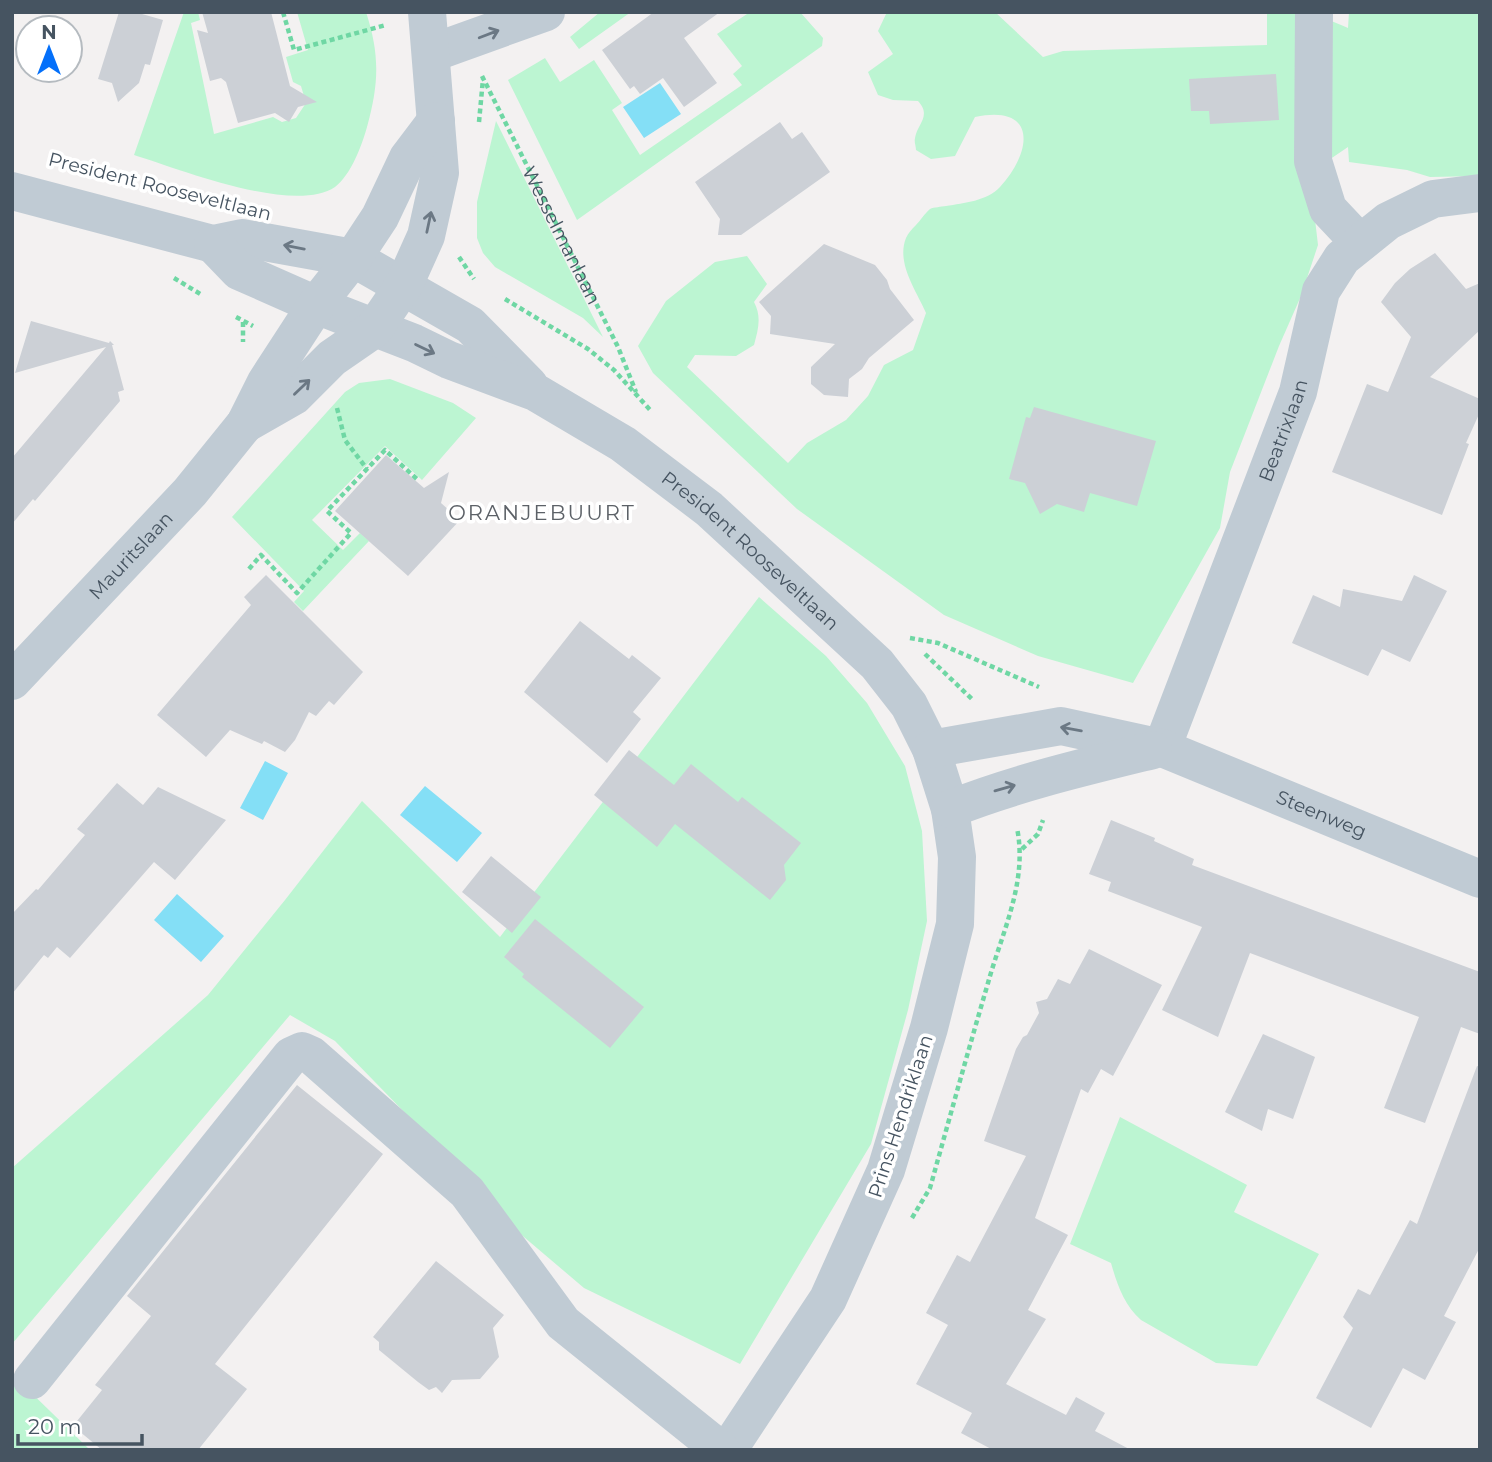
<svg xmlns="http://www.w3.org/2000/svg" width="1492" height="1462" font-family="Montserrat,sans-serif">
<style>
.green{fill:#bcf5d2}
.water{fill:#84dff6}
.building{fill:#ccd0d6}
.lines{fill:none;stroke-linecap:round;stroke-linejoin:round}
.path{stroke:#6fd7a4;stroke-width:4.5;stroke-dasharray:5 3.5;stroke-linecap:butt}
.minor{stroke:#c0cbd4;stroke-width:38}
.oneway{stroke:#6b7884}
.labels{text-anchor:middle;stroke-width:7;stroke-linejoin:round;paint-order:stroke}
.street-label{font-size:19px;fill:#465461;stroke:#fff}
.neighbourhood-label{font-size:21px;letter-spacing:2px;fill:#5c6167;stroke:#fff}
</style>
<rect width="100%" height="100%" fill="#f3f1f1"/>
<!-- green -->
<path class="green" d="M 184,12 L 198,12 L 200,20 L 191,23 L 214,134 L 273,117 L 282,122 L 296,118 L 306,103 L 301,86 L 293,82 L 286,57 L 308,50 L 297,12 L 366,12 C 380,55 379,83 367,127 C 362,145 351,175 335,187 C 294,215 179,169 134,155 Z
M 600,12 L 631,12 L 579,49 L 570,37 Z
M 750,12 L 800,12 L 823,38 L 822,46 L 577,220 L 508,80 L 545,58 L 560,82 L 594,60 L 622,103 L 612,110 L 640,155 L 742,85 L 733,74 L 742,66 L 717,34 Z
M 887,12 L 995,12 L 1043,57 L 1063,51 L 1267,45 L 1267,12 C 1298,12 1320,15 1348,28 L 1349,12 L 1480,12 L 1480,176 L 1430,177 L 1407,170 L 1349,162 L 1348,147 L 1320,166 L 1314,211 L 1318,245 L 1301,296 L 1279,346 L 1230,472 L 1220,528 L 1133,683 L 1038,656 L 944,615 L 797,509 L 653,373 L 638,346 L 666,301 L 715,262 L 747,256 L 767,284 L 754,302 C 762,317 758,330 754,345 L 736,356 L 695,355 L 687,367 L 788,463 L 807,443 L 846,420 L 868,396 L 884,365 L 913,350 L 926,313 C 916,290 896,263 906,238 C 908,233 912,229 916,225 C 920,221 925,213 930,209 C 934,207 941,207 946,206 C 964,203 987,201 1000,187 C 1033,151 1037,104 975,117 L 955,156 L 931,159 L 916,150 C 916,146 914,142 915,138 C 917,124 932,116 918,101 L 893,100 L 878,95 L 868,72 L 893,54 L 878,31 Z
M 496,121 L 603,337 L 583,318 L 495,267 L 483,253 L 477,238 L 477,202 Z
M 390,379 L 453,403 L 476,418 L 422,480 L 385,446 L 312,520 L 343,550 L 360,533 L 369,541 L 303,611 L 294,602 L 304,591 L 232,517 L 345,392 L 359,383 Z
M 759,597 L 826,656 L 867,703 L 905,766 L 922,831 L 927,921 L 908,1010 L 871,1144 L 740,1364 L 584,1288 L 511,1226 L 412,1120 L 335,1041 L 290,1015 L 12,1344 L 12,1168 L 208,995 L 285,900 L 362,801 L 500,937 Z
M 1120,1117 L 1247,1185 L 1234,1212 L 1319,1254 L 1257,1366 L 1216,1363 L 1141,1320 C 1124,1305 1117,1284 1111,1263 L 1070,1244 Z
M 12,1374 L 90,1450 L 12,1450 Z"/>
<!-- water -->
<path class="water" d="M 660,83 L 681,114 L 644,138 L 623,107 Z
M 265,761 L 288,773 L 263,820 L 240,808 Z
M 425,786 L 482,833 L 457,862 L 400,815 Z
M 177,894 L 224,936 L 201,962 L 154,920 Z"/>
<!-- building -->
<path class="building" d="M 119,12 L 135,12 L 163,20 L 150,65 L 145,64 L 139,83 L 118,102 L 112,83 L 98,79 Z
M 202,12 L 271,12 L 290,86 L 317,102 L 298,107 L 289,122 L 275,113 L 238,123 L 226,82 L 221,78 L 210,81 L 197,30 L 208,33 Z
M 654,12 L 720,12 L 684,38 L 717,83 L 684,107 L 663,78 L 640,94 L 634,86 L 630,89 L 602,50 Z
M 1276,74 L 1279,120 L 1210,124 L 1209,111 L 1191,111 L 1189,79 Z
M 780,122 L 792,139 L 802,132 L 830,172 L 741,235 L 718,235 L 720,219 L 695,182 Z
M 824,244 L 875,265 L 887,280 L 890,289 L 914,320 L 869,358 L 862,369 L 849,379 L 848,397 L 824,395 L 811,384 L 811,367 L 835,344 L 770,334 L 771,316 L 759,302 Z
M 1435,253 L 1466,289 L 1480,283 L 1480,330 L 1430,377 L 1480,399 L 1480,412 L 1466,443 L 1469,444 L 1442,515 L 1332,472 L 1367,384 L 1388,392 L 1411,337 L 1381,302 L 1395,283 L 1410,269 Z
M 31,321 L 109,343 L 110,341 L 114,345 L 112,345 L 124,390 L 118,392 L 120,401 L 35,501 L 33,499 L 12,524 L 12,458 L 106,347 L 15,373 Z
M 1034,407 L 1156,441 L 1137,506 L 1090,493 L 1084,512 L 1057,504 L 1040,514 L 1025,483 L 1009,479 L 1026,417 L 1030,418 Z
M 386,455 L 424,488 L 449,472 L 441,503 L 460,520 L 408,576 L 335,511 Z
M 266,575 L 363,672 L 334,705 L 329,701 L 316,716 L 309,712 L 295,740 L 285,752 L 264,741 L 262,744 L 230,730 L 206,757 L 157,715 L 251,605 L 244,597 Z
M 1414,575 L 1447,591 L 1410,662 L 1382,649 L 1368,676 L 1292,643 L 1313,595 L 1340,607 L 1343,589 L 1402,601 Z
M 580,621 L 629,659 L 632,655 L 661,678 L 633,712 L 641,719 L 607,763 L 524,692 Z
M 629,750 L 674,785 L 691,764 L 738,802 L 742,797 L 801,843 L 784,865 L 786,880 L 770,900 L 675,824 L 657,847 L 594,795 Z
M 117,783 L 143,805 L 158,787 L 226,820 L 175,880 L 154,862 L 70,958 L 57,947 L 48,958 L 44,955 L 12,994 L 12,914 L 36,889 L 38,890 L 85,835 L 77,829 Z
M 1111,820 L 1155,838 L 1154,841 L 1194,859 L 1192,865 L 1480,972 L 1480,1034 L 1461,1027 L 1425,1123 L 1384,1108 L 1419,1017 L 1250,953 L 1218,1037 L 1162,1010 L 1202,927 L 1108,891 L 1111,882 L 1089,874 Z
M 491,856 L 541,897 L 512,933 L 462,892 Z
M 535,919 L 644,1007 L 610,1048 L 522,977 L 524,974 L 504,957 Z
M 1089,949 L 1162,985 L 1113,1076 L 1101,1069 L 1088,1093 L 1081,1089 L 1035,1218 L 1068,1235 L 1028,1310 L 1046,1319 L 1006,1384 L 1066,1415 L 1076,1397 L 1105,1413 L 1095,1431 L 1131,1450 L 993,1450 L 961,1433 L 972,1413 L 916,1384 L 948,1325 L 926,1313 L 957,1255 L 970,1262 L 1026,1156 L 984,1141 L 1016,1049 L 1023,1037 L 1027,1035 L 1039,1013 L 1036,1002 L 1047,999 L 1058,979 L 1070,984 Z
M 1263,1034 L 1315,1057 L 1293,1119 L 1268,1109 L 1262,1131 L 1225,1112 Z
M 1477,1066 L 1480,1067 L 1480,1247 L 1444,1316 L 1456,1322 L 1425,1380 L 1403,1368 L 1371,1428 L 1316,1398 L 1353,1328 L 1343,1317 L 1358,1289 L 1370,1295 L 1410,1220 L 1417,1224 Z
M 297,1085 L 383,1154 L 215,1364 L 247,1389 L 198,1450 L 102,1450 L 73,1426 L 102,1390 L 95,1385 L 151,1316 L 127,1296 Z
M 436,1261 L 504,1315 L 493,1328 L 499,1357 L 480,1379 L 452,1380 L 442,1393 L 436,1387 L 429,1390 L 418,1382 L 379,1350 L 379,1342 L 373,1337 Z"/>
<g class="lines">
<!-- path -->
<g class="path">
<path d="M 283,12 L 294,50 L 386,25"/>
<path id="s1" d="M 482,76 L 618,347 L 636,392"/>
<path d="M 479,122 L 483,79"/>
<path d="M 459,257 L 474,279"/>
<path d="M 174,278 L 202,295"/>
<path d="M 505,299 L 588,349 L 614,370 L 652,412"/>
<path d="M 236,317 L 253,326"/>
<path d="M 243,322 L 243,342"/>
<path d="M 337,408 L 345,440 L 367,469"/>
<path d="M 249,569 L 261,555 L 297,593 L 351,533 L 327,511 L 385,450 L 418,480"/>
<path d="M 910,638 L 938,643 L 1039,687"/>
<path d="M 925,654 L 974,701"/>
<path d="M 1022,849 L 1038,834 L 1043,820"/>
<path d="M 912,1218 L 930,1188 C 949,1120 968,1051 988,983 C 1002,932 1028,882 1017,828"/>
</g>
<!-- minor -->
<g class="minor">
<path d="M 1314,12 L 1313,161 L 1328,209 L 1360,243"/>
<path d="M 432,53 L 546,12"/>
<path d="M 12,191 L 213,244 L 242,238 L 353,258 L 470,325 L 529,385"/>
<path id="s2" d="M 213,244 L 239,271 L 316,305 L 414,343 L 449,360 L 535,392 L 623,444 L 709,509 L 877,664 L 909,705 L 931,749 L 950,809 L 957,857 L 955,924 L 929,1028 L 886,1170 L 828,1299 L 728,1450"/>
<path d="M 245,424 L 294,396 L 332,358 L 374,329 L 404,285 L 426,236 L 440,173 L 427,12"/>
<path id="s3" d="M 12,681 L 190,492 L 245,424 L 266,382 L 316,305 L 353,258 L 380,217 L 408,158 L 436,121"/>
<path id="s4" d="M 1162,748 L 1298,392 L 1321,291 L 1342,258 L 1388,221 L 1433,199 L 1480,193"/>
<path id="s5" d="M 931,749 L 1061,726 L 1162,748 L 1480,879"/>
<path d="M 950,809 C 1016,783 1084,767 1153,750"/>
<path d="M 32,1380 L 291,1056 L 302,1051 L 311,1055 L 467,1192 L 563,1323 L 721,1450"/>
</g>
</g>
<!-- one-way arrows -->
<defs><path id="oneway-shaft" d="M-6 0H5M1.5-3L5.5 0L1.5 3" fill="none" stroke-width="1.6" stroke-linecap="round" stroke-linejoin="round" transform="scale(1.75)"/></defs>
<g class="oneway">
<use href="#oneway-shaft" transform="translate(489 34) rotate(-21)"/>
<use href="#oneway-shaft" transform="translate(429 222) rotate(-78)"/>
<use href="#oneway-shaft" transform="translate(294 247) rotate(-169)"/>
<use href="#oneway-shaft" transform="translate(425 349) rotate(26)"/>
<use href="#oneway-shaft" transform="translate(302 387) rotate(-44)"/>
<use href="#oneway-shaft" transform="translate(1071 729) rotate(-170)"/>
<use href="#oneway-shaft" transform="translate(1005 788) rotate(-16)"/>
</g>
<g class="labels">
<!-- street labels -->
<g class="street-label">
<text transform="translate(160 186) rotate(14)" y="7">President Rooseveltlaan</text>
<text dy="7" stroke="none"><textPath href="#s1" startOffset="178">Wesselmanlaan</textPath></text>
<text dy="7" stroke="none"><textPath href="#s4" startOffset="340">Beatrixlaan</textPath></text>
<text dy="7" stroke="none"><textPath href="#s2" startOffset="626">President Rooseveltlaan</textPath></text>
<text dy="7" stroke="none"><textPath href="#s3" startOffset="173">Mauritslaan</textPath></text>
<text dy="7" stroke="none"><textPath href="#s5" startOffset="408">Steenweg</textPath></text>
<text transform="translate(900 1116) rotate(-72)" y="7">Prins Hendriklaan</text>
</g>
<!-- neighbourhood labels -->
<g class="neighbourhood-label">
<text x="542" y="520">ORANJEBUURT</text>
</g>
</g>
<!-- border -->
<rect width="1492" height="1462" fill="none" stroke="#465461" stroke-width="28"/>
<!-- north arrow -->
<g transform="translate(49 49)"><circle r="33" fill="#ffffff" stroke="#b5bbc0" stroke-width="2"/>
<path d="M0-5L12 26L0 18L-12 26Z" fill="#0470fa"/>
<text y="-10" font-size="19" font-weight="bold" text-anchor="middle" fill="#465461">N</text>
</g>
<!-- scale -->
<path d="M18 1434v10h124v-10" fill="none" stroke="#465461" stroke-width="3.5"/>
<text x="28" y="1434" font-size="21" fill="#465461" stroke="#ffffff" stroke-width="5" paint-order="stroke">20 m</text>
</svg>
